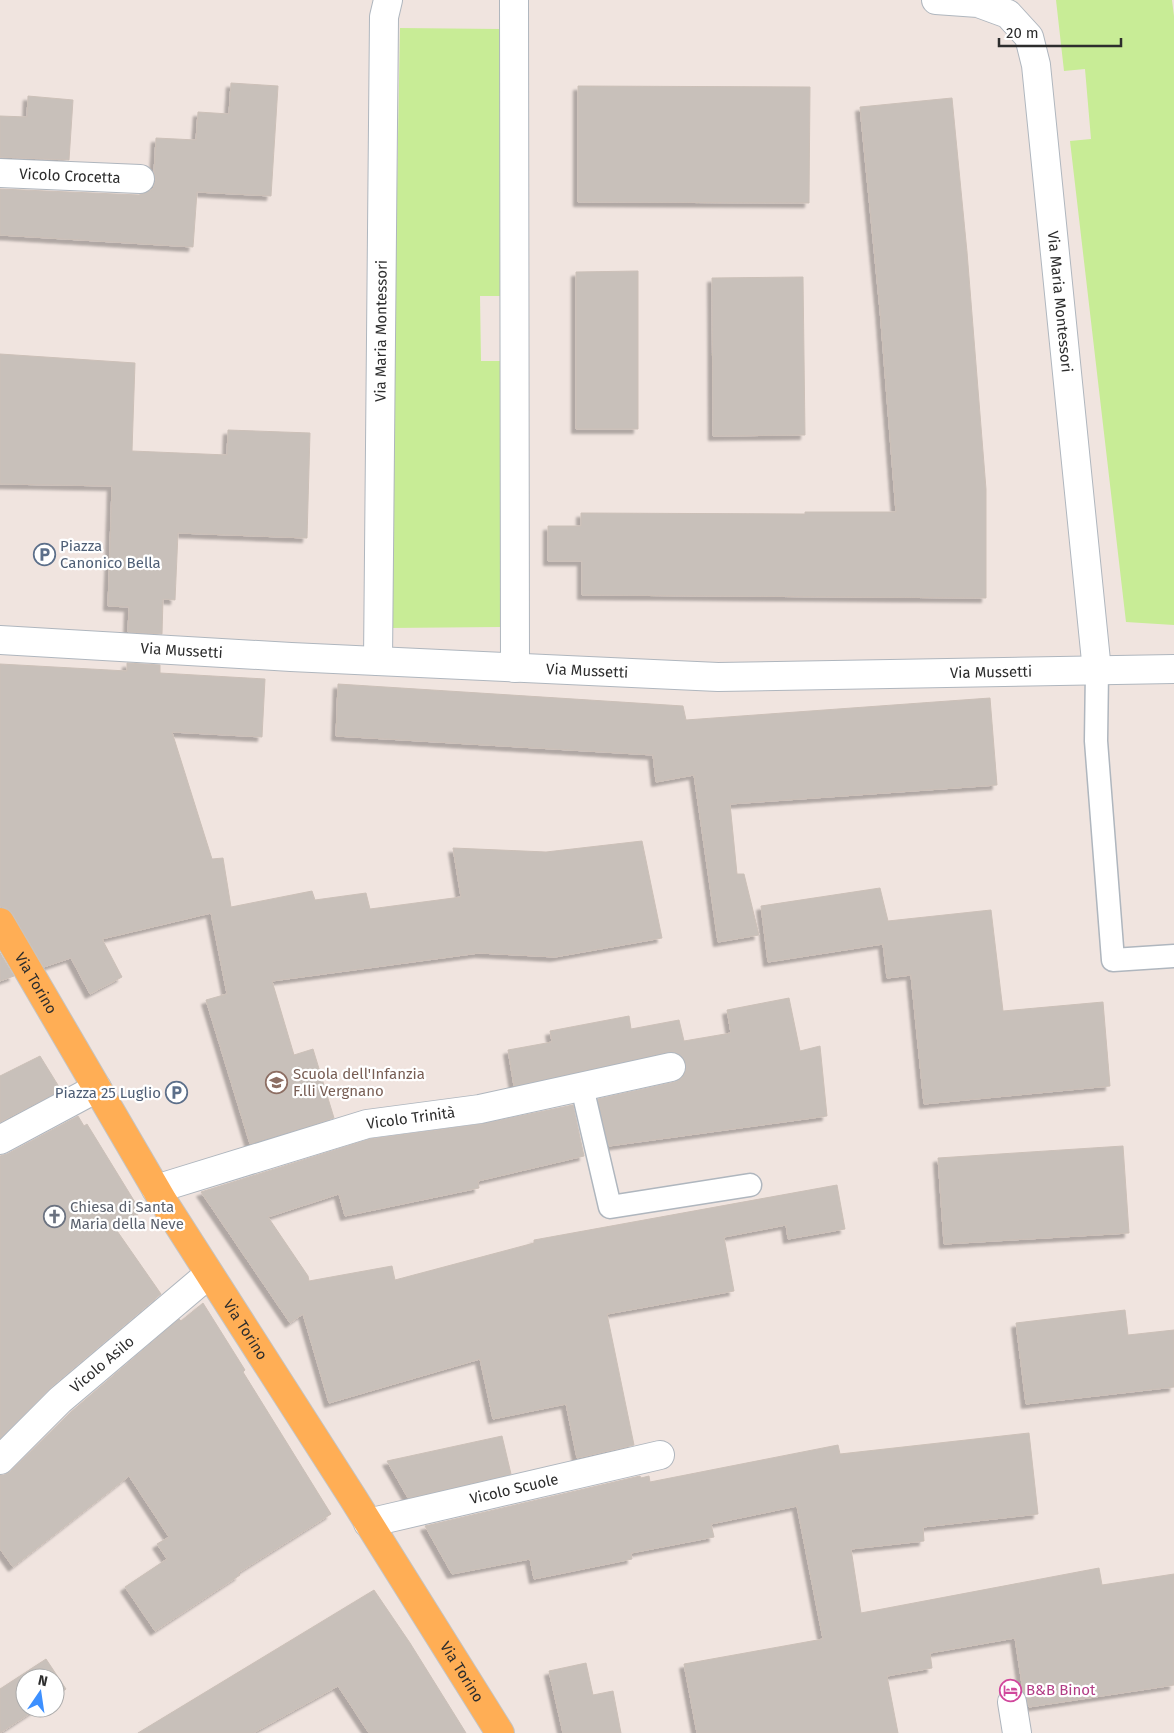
<svg xmlns="http://www.w3.org/2000/svg" width="1174" height="1733" font-family="'Fira Sans',sans-serif">
<style>
.green{fill:#c8ec96}
.building{fill:#c8c0ba;stroke:#ccc0b8;filter:url(#shadow)}
.lines{fill:none;stroke-linecap:round;stroke-linejoin:round}
.lane-casing{stroke:#afb6be;stroke-width:25}
.street-casing{stroke:#afb6be;stroke-width:30}
.primary-casing{stroke:#c4c4c4;stroke-width:30}
.lane{stroke:#fff;stroke-width:22}
.street{stroke:#fff;stroke-width:28}
.primary{stroke:#ffae55;stroke-width:28}
.labels{text-anchor:middle;stroke-width:4.5;stroke-linejoin:round;paint-order:stroke}
.street-label{font-size:15px;fill:#2d2d2d;stroke:#fff}
.service-label{font-size:15px;fill:#4e5e75;stroke:#fff;text-anchor:start}
.education-label{font-size:15px;fill:#785e54;stroke:#fff;text-anchor:start}
.worship-label{font-size:15px;fill:#5b616d;stroke:#fff;text-anchor:start}
.hotel-label{font-size:15px;fill:#b23c85;stroke:#fff;text-anchor:start}
</style>
<defs>
<filter id="shadow"><feDropShadow dx="-4.5" dy="4.5" stdDeviation="1" flood-color="#0004"/></filter>
</defs>
<rect width="100%" height="100%" fill="#f0e4df"/>
<!-- green -->
<path class="green" d="M 1056,0 L 1172,0 L 1174,16 L 1174,625 L 1126,622 L 1070,141 L 1091,139 L 1085,69 L 1064,71 Z
M 400,28 L 501,29 L 500,296 L 480,296 L 481,361 L 500,361 L 501,627 L 389,628 Z"/>
<!-- building -->
<path class="building" d="M 231,83 L 278,86 L 271,196 L 197,192 L 193,247 L 0,235 L 0,189 L 139,195 L 153,189 L 156,180 L 154,172 L 156,138 L 196,140 L 198,112 L 229,114 Z
M 578,86 L 810,87 L 809,203 L 578,202 Z
M 28,96 L 73,100 L 69,160 L 0,157 L 0,116 L 27,117 Z
M 952,98 L 967,252 L 986,489 L 986,598 L 582,595 L 582,561 L 548,561 L 548,526 L 581,526 L 581,513 L 805,514 L 805,512 L 896,512 L 880,310 L 860,107 Z
M 638,271 L 638,429 L 576,429 L 576,272 Z
M 803,277 L 805,435 L 713,436 L 712,278 Z
M 0,354 L 135,363 L 132,451 L 227,455 L 228,430 L 310,433 L 307,538 L 178,533 L 175,600 L 163,599 L 162,634 L 128,632 L 129,607 L 108,606 L 112,486 L 0,484 Z
M 127,663 L 160,665 L 160,673 L 265,679 L 262,737 L 172,732 L 212,859 L 223,858 L 231,907 L 312,891 L 315,900 L 366,893 L 370,909 L 461,897 L 453,848 L 546,852 L 642,841 L 662,938 L 555,957 L 479,953 L 272,981 L 294,1055 L 313,1049 L 334,1118 L 250,1144 L 206,1000 L 227,994 L 211,913 L 102,939 L 122,977 L 90,994 L 71,958 L 44,967 L 13,914 L 7,908 L 0,906 L 0,664 L 127,671 Z
M 338,684 L 683,706 L 686,720 L 990,698 L 997,785 L 730,804 L 737,874 L 744,874 L 759,935 L 718,942 L 694,775 L 656,782 L 653,755 L 336,736 Z
M 880,888 L 888,921 L 991,910 L 1003,1011 L 1103,1002 L 1110,1086 L 924,1104 L 911,975 L 887,978 L 883,944 L 768,962 L 761,906 Z
M 0,953 L 14,976 L 0,981 Z
M 789,998 L 800,1051 L 820,1046 L 827,1116 L 609,1146 L 598,1099 L 675,1082 L 682,1078 L 686,1071 L 686,1063 L 682,1056 L 675,1052 L 668,1052 L 514,1086 L 508,1050 L 552,1042 L 550,1031 L 629,1016 L 631,1029 L 679,1020 L 684,1041 L 731,1033 L 727,1010 Z
M 40,1056 L 61,1090 L 0,1122 L 0,1076 Z
M 573,1105 L 584,1156 L 478,1181 L 479,1188 L 345,1216 L 339,1194 L 268,1217 L 308,1276 L 309,1281 L 392,1266 L 395,1280 L 534,1243 L 534,1240 L 837,1185 L 845,1229 L 788,1239 L 786,1225 L 724,1237 L 734,1291 L 607,1314 L 634,1445 L 577,1458 L 566,1404 L 493,1419 L 480,1359 L 329,1403 L 303,1314 L 290,1323 L 201,1192 L 370,1139 L 482,1124 Z
M 78,1116 L 84,1126 L 87,1124 L 141,1212 L 115,1228 L 161,1294 L 50,1388 L 0,1438 L 0,1156 L 7,1154 Z
M 1123,1146 L 1129,1233 L 944,1244 L 938,1158 Z
M 203,1303 L 245,1370 L 243,1372 L 331,1514 L 238,1573 L 240,1575 L 155,1631 L 125,1587 L 167,1559 L 157,1544 L 169,1537 L 129,1476 L 13,1567 L 0,1549 L 0,1475 L 4,1475 L 11,1471 L 71,1412 L 179,1319 L 181,1321 Z
M 1125,1310 L 1128,1335 L 1174,1330 L 1174,1387 L 1026,1404 L 1016,1323 Z
M 1029,1433 L 1038,1514 L 923,1527 L 924,1541 L 851,1549 L 861,1613 L 1099,1568 L 1102,1585 L 1174,1574 L 1174,1685 L 1029,1707 L 1027,1699 L 1023,1691 L 1015,1638 L 930,1653 L 932,1668 L 887,1676 L 898,1733 L 697,1733 L 684,1664 L 823,1639 L 797,1506 L 711,1524 L 714,1537 L 631,1553 L 632,1559 L 534,1579 L 530,1559 L 452,1574 L 425,1526 L 640,1476 L 641,1478 L 649,1476 L 650,1482 L 838,1445 L 840,1454 Z
M 502,1436 L 511,1474 L 408,1498 L 387,1461 Z
M 374,1590 L 410,1643 L 466,1733 L 369,1733 L 338,1686 L 253,1733 L 138,1733 Z
M 46,1659 L 66,1689 L 55,1697 L 55,1678 L 25,1678 L 25,1708 L 38,1708 L 0,1733 L 0,1689 Z
M 586,1663 L 593,1695 L 613,1691 L 621,1733 L 563,1733 L 549,1671 Z"/>
<g class="lines">
<defs>
<path id="lane" d="M 1097,671 L 1096,741 L 1113,960 L 1174,956
M 582,1087 L 610,1207 L 750,1185"/>
<g id="street">
<path d="M 514,0 L 515,668"/>
<path id="s1" d="M 936,0 L 978,3 L 1008,14 L 1029,37 L 1036,65 L 1097,671"/>
<path id="s2" d="M 0,173 L 140,179"/>
<path id="s3" d="M 0,640 L 291,657 L 718,677 L 1174,669"/>
<path id="s4" d="M 378,661 L 384,17 L 388,0"/>
<path d="M 0,1140 L 97,1088"/>
<path id="s5" d="M 156,1189 L 367,1124 L 480,1109 L 671,1067"/>
<path id="s6" d="M 0,1460 L 60,1400 L 209,1274"/>
<path id="s7" d="M 368,1523 L 660,1455"/>
<path d="M 1012,1702 L 1017,1733"/>
</g>
<g id="primary">
<path id="s8" d="M 0,922 L 163,1201 L 353,1498 L 500,1733"/>
</g>
</defs>
<!-- lane casing -->
<use href="#lane" class="lane-casing"/>
<!-- street casing -->
<use href="#street" class="street-casing"/>
<!-- primary casing -->
<use href="#primary" class="primary-casing"/>
<!-- lane -->
<use href="#lane" class="lane"/>
<!-- street -->
<use href="#street" class="street"/>
<!-- primary -->
<use href="#primary" class="primary"/>
</g>
<!-- icons -->
<defs>
<symbol id="parking-ring" viewBox="-11 -11 22 22"><circle r="9.5" fill="#fff" stroke="#5c6f8a" stroke-width="1.5"/><path d="M-3.5-5.5H1a3.5 3.5 0 0 1 0 7H-1V5.5H-3.5ZM-1-3.4V-.6H.8a1.4 1.4 0 0 0 0-2.8Z" fill="#5c6f8a"/></symbol>
<symbol id="school-ring" viewBox="-11 -11 22 22"><circle r="9.5" fill="#fff" stroke="#8d6e63" stroke-width="1.5"/><path d="M0-5L7-2L0 1L-7-2ZM-4 1L0 2.5L4 1V4Q0 6-4 4Z" fill="#8d6e63"/></symbol>
<symbol id="church-ring" viewBox="-11 -11 22 22"><circle r="9.5" fill="#fff" stroke="#6b7280" stroke-width="1.5"/><path d="M-1.2-6h2.4v3.5h3.3v2.4h-3.3V6h-2.4V-.1h-3.3v-2.4h3.3Z" fill="#6b7280"/></symbol>
<symbol id="hotel-ring" viewBox="-11 -11 22 22"><circle r="9.5" fill="#fff" stroke="#d1479c" stroke-width="1.5"/><path d="M-6-4.5h1.5V1H6V5H4.5V3h-9V5H-6ZM-4 0a1.8 1.8 0 1 1 3.6 0ZM.5 0V-2.5h3Q6-2.5 6 0Z" fill="#d1479c"/></symbol>
</defs>
<g fill-rule="evenodd">
<use href="#parking-ring" x="32" y="542" width="25" height="25"/>
<use href="#school-ring" x="264" y="1070" width="25" height="25"/>
<use href="#parking-ring" x="164" y="1080" width="25" height="25"/>
<use href="#church-ring" x="42" y="1204" width="25" height="25"/>
<use href="#hotel-ring" x="998" y="1678" width="25" height="25"/>
</g>
<g class="labels">
<!-- street labels -->
<g class="street-label">
<text dy="5" stroke="none"><textPath href="#s2" startOffset="70">Vicolo Crocetta</textPath></text>
<text dy="5" stroke="none"><textPath href="#s1" startOffset="372">Via Maria Montessori</textPath></text>
<text dy="5" stroke="none"><textPath href="#s4" startOffset="330">Via Maria Montessori</textPath></text>
<text dy="5" stroke="none"><textPath href="#s3" startOffset="182">Via Mussetti</textPath></text>
<text dy="5" stroke="none"><textPath href="#s3" startOffset="588">Via Mussetti</textPath></text>
<text dy="5" stroke="none"><textPath href="#s3" startOffset="992">Via Mussetti</textPath></text>
<text dy="5" stroke="none"><textPath href="#s8" startOffset="71">Via Torino</textPath></text>
<text dy="5" stroke="none"><textPath href="#s5" startOffset="265">Vicolo Trinità</textPath></text>
<text dy="5" stroke="none"><textPath href="#s8" startOffset="476">Via Torino</textPath></text>
<text dy="5" stroke="none"><textPath href="#s6" startOffset="140">Vicolo Asilo</textPath></text>
<text dy="5" stroke="none"><textPath href="#s7" startOffset="150">Vicolo Scuole</textPath></text>
<text dy="5" stroke="none"><textPath href="#s8" startOffset="881">Via Torino</textPath></text>
</g>
<!-- service labels -->
<g class="service-label">
<text x="60" y="551">Piazza<tspan x="60" dy="17">Canonico Bella</tspan></text>
<text x="161" y="1098" text-anchor="end">Piazza 25 Luglio</text>
</g>
<!-- education labels -->
<g class="education-label">
<text x="293" y="1079">Scuola dell'Infanzia<tspan x="293" dy="17">F.lli Vergnano</tspan></text>
</g>
<!-- worship labels -->
<g class="worship-label">
<text x="70" y="1212">Chiesa di Santa<tspan x="70" dy="17">Maria della Neve</tspan></text>
</g>
<!-- hotel labels -->
<g class="hotel-label">
<text x="1026" y="1695">B&amp;B Binot</text>
</g>
</g>
<!-- north arrow -->
<g transform="translate(40 1693) rotate(13)"><circle r="24" fill="#ffffff" stroke="#ababab"/>
<path d="M0-4L9 19L0 12L-9 19Z" fill="#3d90ff"/>
<text y="-8" font-size="14" font-weight="bold" text-anchor="middle" fill="#2d2d2d">N</text>
</g>
<!-- scale -->
<path d="M999 38v8h122v-8" fill="none" stroke="#2d2d2d" stroke-width="2.5"/>
<text x="1006" y="38" font-size="15" fill="#2d2d2d" stroke="#ffffff" stroke-width="4" paint-order="stroke">20 m</text>
</svg>
